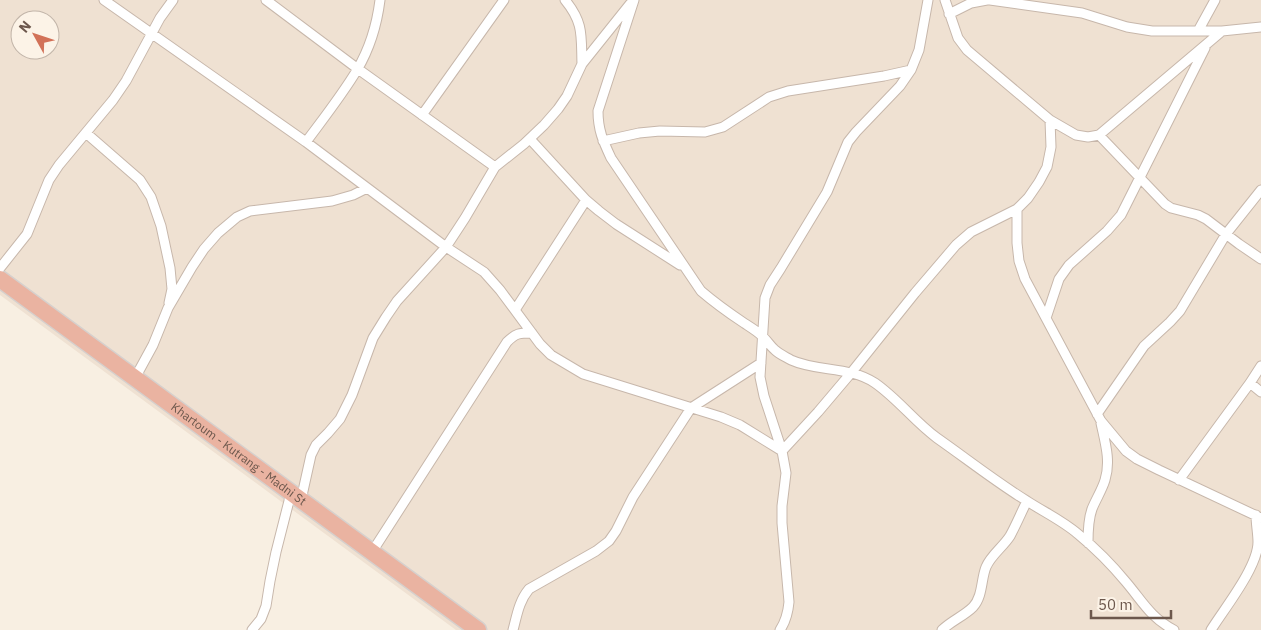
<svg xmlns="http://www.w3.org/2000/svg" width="1261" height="630" font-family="'IBM Plex Sans',sans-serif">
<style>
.residential{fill:#efe1d2;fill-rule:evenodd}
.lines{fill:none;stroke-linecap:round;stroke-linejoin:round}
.street-casing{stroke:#c7b7ab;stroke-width:11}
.highway-casing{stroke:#d6d0cd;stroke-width:19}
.street{stroke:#fff;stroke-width:9}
.highway{stroke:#eab3a1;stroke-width:16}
.labels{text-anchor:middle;stroke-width:4;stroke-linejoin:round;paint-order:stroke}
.street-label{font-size:12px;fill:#6c574c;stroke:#fcf3e7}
</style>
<rect width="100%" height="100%" fill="#f8efe2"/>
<!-- residential -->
<path class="residential" d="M 0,0 L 1261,0 L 1261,630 L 456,630 L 0,295 ZM 20,20 L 50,20 L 50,50 L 20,50 Z"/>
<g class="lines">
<defs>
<path id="street" d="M 104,0 L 306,142 L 446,247 L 484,272 L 500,290 L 540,344 L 551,355 L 583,374 L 721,417 L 740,425 L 782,451
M 266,0 L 358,69 L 495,167
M 565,0 C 584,23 581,36 582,64
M 634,0 L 598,111 C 598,130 603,141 611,158 L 701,291 C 715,303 729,313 744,323 C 750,327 757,331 762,336 C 767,340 770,346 775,350 C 779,354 786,357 791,360 C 817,372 850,366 875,383 C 898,399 915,422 937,438 C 967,459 996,482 1027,501 C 1044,512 1063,521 1078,534 C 1095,548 1112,565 1126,582 C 1143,602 1150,617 1174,630
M 945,0 L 958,38 L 967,50 L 1050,120 L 1076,135 L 1088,137 L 1099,135 L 1222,31
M 990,0 L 1082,13 L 1127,27 L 1152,31 L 1222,31 L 1261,27
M 949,14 L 971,3 L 987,0
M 1198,31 L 1215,0
M 422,115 L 504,0
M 86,133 L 140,180 L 151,197 L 161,226 L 170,268 L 172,289 L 169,303
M 1099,135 L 1165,204 L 1171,208 L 1198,215 L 1206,219 L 1239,244 L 1261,259
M 530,139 L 586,200 L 599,211 L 616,224 L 680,265
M 603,141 L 639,133 L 660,131 L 705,132 L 723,127 L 769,97 L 788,91 L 884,76 L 911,70
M 306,142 C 323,119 342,95 357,70 C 370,48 377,24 380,0
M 1017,209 L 1017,243 L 1019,261 L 1025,279 L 1101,421 L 1126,451 L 1137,459 L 1159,470 L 1261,518
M 0,268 L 27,234 L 49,180 L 59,165 L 113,100 L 126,81 L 160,18 L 173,0
M 515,310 L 586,200
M 1046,318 L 1059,279 L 1069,265 L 1107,231 L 1121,215 L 1205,48
M 135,378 L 153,345 L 168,308 L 192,267 L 204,249 L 218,233 L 237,217 L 250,211 L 332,201 L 353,195 L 367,188
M 1250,383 L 1261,392
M 1097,414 L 1144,346 L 1170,322 L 1180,311 L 1226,234 L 1261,190
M 782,451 L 818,412 L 851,373 L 915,293 L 956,245 L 971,232 L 1017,209 L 1028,198 L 1039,182 L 1047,167 L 1051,147 L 1050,120
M 1179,480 L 1250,383 L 1261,366
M 301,500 L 311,455 L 316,445 L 328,433 L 340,419 L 352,395 L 373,338 L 386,317 L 397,301 L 446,247 L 465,218 L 495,167 L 524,144 L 544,125 L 558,109 L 567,96 L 582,64 L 630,4
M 1088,543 C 1088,532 1088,520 1092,509 C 1096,499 1102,490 1105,480 C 1111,461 1105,442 1101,423
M 372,552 L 507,342 C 516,333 519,333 532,333
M 252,630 L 261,619 L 266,606 L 270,581 L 276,552 L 291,493
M 513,630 C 517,615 519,601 529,589 L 596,551 L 609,541 L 616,531 L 633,497 L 691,408 L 761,363
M 780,630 C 786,621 788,613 789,602 L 782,523 L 782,506 L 786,473 L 782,451 L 764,396 L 760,377 L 765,298 L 770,285 L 781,268 L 827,192 L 848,142 L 856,132 L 900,86 L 911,70 L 919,50 L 928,0
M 942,630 C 951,621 964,616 973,607 C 983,596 981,579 986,567 C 991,555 1003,547 1010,536 C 1016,525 1021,513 1027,501
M 1211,630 C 1224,609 1258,567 1258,542 C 1258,534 1256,524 1256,515"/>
<g id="highway">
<path id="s1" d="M 0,279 L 478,630"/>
</g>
</defs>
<!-- street casing -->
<use href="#street" class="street-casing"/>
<!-- highway casing -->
<use href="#highway" class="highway-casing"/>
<!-- street -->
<use href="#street" class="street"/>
<!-- highway -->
<use href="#highway" class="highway"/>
</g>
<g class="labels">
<!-- street labels -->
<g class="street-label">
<text dy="4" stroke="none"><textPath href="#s1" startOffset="296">Khartoum - Kutrang - Madni St</textPath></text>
</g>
</g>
<!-- north arrow -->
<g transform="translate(35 35) rotate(310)"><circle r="24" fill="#fcf3e7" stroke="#c2b5a9"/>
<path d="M0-4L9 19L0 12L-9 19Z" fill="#d27157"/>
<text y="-8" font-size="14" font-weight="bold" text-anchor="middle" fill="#6c574c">N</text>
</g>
<!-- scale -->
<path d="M1091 610v8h80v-8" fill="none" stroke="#6c574c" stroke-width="2.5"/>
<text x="1098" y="610" font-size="15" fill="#6c574c" stroke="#fcf3e7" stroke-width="4" paint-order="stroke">50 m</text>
</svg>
